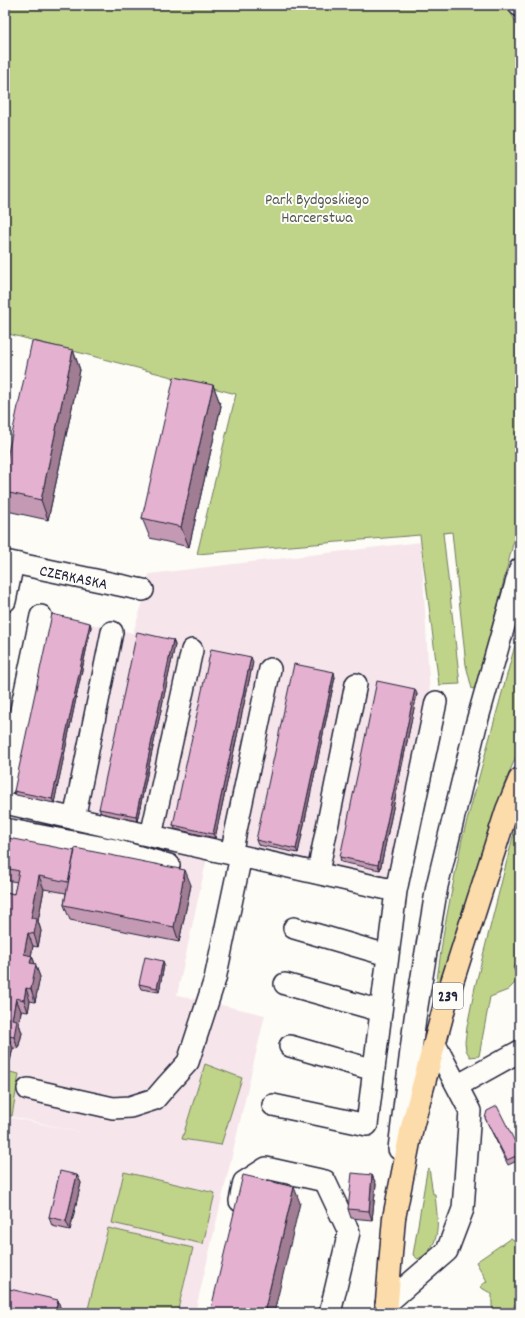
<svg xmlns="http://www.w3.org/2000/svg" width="525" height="1318" font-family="Dekko,sans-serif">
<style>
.built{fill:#f6e6eb}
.green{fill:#c0d489;stroke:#717b62}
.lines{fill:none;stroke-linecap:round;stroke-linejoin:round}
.minor-casing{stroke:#22223b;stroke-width:24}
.major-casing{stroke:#22223b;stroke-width:25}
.minor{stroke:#fdfcf7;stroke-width:21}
.major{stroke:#fddcac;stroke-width:22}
.wall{fill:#c499b3;stroke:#22223b}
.shaded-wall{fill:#a07d92;stroke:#22223b}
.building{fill:#e4b2d0;stroke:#22223b}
.labels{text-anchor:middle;stroke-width:4;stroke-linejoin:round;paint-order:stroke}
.shield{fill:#fdfcf7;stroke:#646373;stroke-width:1}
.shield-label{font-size:15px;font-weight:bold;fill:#22223b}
.park-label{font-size:16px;fill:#515752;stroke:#fdfcf7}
.street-label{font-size:16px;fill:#22223b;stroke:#fdfcf7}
</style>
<rect width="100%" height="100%" fill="#fdfcf7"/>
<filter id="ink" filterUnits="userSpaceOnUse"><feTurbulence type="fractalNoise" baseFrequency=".025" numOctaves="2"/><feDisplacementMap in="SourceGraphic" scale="8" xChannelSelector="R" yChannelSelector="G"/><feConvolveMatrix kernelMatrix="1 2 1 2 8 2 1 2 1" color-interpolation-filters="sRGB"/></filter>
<g filter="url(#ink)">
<!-- built -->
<path class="built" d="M 421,542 L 430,696 L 392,883 L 8,799 L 49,615 L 133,633 L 145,595 L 149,574 Z
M 5,815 L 207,858 L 177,995 L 265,1015 L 195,1313 L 5,1313 L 5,1116 L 88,1134 L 5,1115 Z"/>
<!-- green -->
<path class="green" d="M 5,5 L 506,5 L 520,29 L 520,516 L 477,687 L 472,689 L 466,665 L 452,532 L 443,533 L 460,684 L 439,685 L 420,535 L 197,554 L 236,394 L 5,333 Z
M 520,627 L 520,747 L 504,785 L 486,840 L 431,1022 L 444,930 L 462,839 Z
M 520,809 L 520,969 L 515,971 L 519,979 L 508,990 L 490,997 L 479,1056 L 470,1057 L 466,1050 L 465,1042 L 467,1027 L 475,987 Z
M 205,1064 L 242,1078 L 221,1145 L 182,1139 Z
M 5,1071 L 19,1074 L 12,1116 L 5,1115 Z
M 429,1168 L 433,1194 L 435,1194 C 437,1218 444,1246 418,1259 L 413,1255 L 427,1171 Z
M 124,1172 L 215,1193 L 203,1244 L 112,1223 Z
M 108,1228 L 193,1248 L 177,1313 L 87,1313 Z
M 511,1238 L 520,1245 L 520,1303 L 514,1305 L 514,1313 L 494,1313 L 492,1306 L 492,1294 L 480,1287 L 487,1281 L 476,1262 Z"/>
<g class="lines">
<defs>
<path id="minor" d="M 519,5 L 520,6
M 5,561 L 143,590
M 5,601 L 13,563
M 5,785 L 41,616
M 5,803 L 396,891 L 367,1125 L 273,1105
M 74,819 L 112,632
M 5,829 L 115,850 L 169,865
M 151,836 L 192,650
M 231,854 L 270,669
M 318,872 L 356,684
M 396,891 L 436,702
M 294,928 L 387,955
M 285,984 L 381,1011
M 290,1046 L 374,1070
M 457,1086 L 520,1051
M 28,1089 L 113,1108 L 130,1107 L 155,1099 L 167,1085 L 188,1062 L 215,979 L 241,856
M 399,1149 L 415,1018 L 437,886 L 476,725 L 520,569
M 240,1201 L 244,1182 L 266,1168 L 325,1181 L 349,1232 L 330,1313
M 386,1304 L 447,1251 L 463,1209 L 470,1111 L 435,1044"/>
<path id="major" d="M 386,1313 L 394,1218 L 412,1127 L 446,1001 L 507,810 L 520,779"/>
</defs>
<!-- minor casing -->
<use href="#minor" class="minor-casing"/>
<!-- major casing -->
<use href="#major" class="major-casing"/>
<!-- minor -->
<use href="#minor" class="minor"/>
<!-- major -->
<use href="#major" class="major"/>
</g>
<!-- wall -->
<path class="wall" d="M 73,350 L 80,370 L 48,520 L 7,511 L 5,506 L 5,467 Z
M 213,385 L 221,406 L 189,547 L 150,538 L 142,518 Z
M 90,623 L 91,627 L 54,803 L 16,795 L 14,791 Z
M 173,640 L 175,645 L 137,821 L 101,813 L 99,809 Z
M 253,662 L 215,838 L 175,829 L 173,825 Z
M 335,677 L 298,853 L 258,845 L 256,840 Z
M 417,694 L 380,870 L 341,862 L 340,857 Z
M 5,851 L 191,885 L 179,942 L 70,920 L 64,905 L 66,893 L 44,889 L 38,921 L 41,931 L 38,947 L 33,946 L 31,956 L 32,956 L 40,977 L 35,1002 L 30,1001 L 28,1012 L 21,1011 L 19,1024 L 22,1033 L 18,1049 L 13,1048 L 10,1061 L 5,1060 L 5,892 L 14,894 L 17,882 L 6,880 L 5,877 Z
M 163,961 L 164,965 L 159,992 L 141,989 L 139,984 Z
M 485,1118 L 520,1152 L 517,1161 L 508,1165 Z
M 77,1175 L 81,1183 L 70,1230 L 52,1226 L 49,1217 Z
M 372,1175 L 376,1184 L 372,1220 L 351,1218 L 348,1209 Z"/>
<!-- shaded-wall -->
<path class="shaded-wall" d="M 73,350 L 80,370 L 48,520 L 41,500 Z
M 213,385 L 221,406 L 189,547 L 181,527 Z
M 90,623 L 91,627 L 54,803 L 52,799 Z
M 173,640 L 175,645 L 137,821 L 136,816 Z
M 251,657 L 253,662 L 215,838 L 213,834 Z
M 334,672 L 335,677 L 298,853 L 296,849 Z
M 415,689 L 417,694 L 380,870 L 378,865 Z
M 185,870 L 191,885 L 179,942 L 174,927 Z
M 39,876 L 44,889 L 38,921 L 41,931 L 38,947 L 34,934 L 31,918 Z
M 28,933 L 33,946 L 29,967 L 24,954 Z
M 32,956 L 40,977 L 35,1002 L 31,989 L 30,963 Z
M 163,961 L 164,965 L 159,992 L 157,988 Z
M 26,988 L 30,1001 L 28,1012 L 24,1000 Z
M 16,998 L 21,1011 L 19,1024 L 22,1033 L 18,1049 L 14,1037 L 12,1019 Z
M 8,1036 L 13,1048 L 10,1061 L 5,1048 Z
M 518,1148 L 520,1152 L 517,1161 L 516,1156 Z
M 77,1175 L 81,1183 L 70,1230 L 66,1221 Z
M 372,1175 L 376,1184 L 372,1220 L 369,1211 Z
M 294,1187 L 300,1203 L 274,1313 L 264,1313 Z
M 58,1300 L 62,1313 L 55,1313 Z"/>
<!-- building -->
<path class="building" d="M 32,341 L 73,350 L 41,500 L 5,492 L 5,467 Z
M 174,377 L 213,385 L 181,527 L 142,518 Z
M 52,614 L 90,623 L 52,799 L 14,791 Z
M 137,632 L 173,640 L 136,816 L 99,809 Z
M 211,649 L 251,657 L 213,834 L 173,825 Z
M 294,664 L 334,672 L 296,849 L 256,840 Z
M 377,681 L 415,689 L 378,865 L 340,857 Z
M 8,838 L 75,851 L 68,882 L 39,876 L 31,918 L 37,919 L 34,934 L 28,933 L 24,954 L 32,956 L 30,963 L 36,964 L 31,989 L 26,988 L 24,1000 L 16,998 L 12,1019 L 17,1020 L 14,1037 L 8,1036 L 5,1048 L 5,892 L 14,894 L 19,871 L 5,868 L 5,851 Z
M 75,848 L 185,870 L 174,927 L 64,905 Z
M 145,957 L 163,961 L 157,988 L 139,984 Z
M 520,963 L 520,980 L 513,967 Z
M 497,1106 L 518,1148 L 516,1156 L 507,1160 L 485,1118 L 487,1111 Z
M 60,1171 L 77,1175 L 66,1221 L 49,1217 Z
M 352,1173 L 372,1175 L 369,1211 L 348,1209 Z
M 243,1175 L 294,1187 L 264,1313 L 210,1313 Z
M 5,1288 L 58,1300 L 55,1313 L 5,1313 Z"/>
</g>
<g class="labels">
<!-- shield labels -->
<rect class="shield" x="433" y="983" width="30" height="26" rx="3"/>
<g class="shield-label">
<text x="448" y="1001">239</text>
</g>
<!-- park labels -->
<g class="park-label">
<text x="317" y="204">Park Bydgoskiego<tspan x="317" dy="18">Harcerstwa</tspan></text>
</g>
<!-- street labels -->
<g class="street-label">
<text transform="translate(74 576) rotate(12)" y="6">CZERKASKA</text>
</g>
</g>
<!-- margin -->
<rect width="525" height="1318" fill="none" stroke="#fdfcf7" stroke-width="20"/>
<rect x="10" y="10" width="505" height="1298" fill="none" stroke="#22223b" stroke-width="1.5" filter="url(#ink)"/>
</svg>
